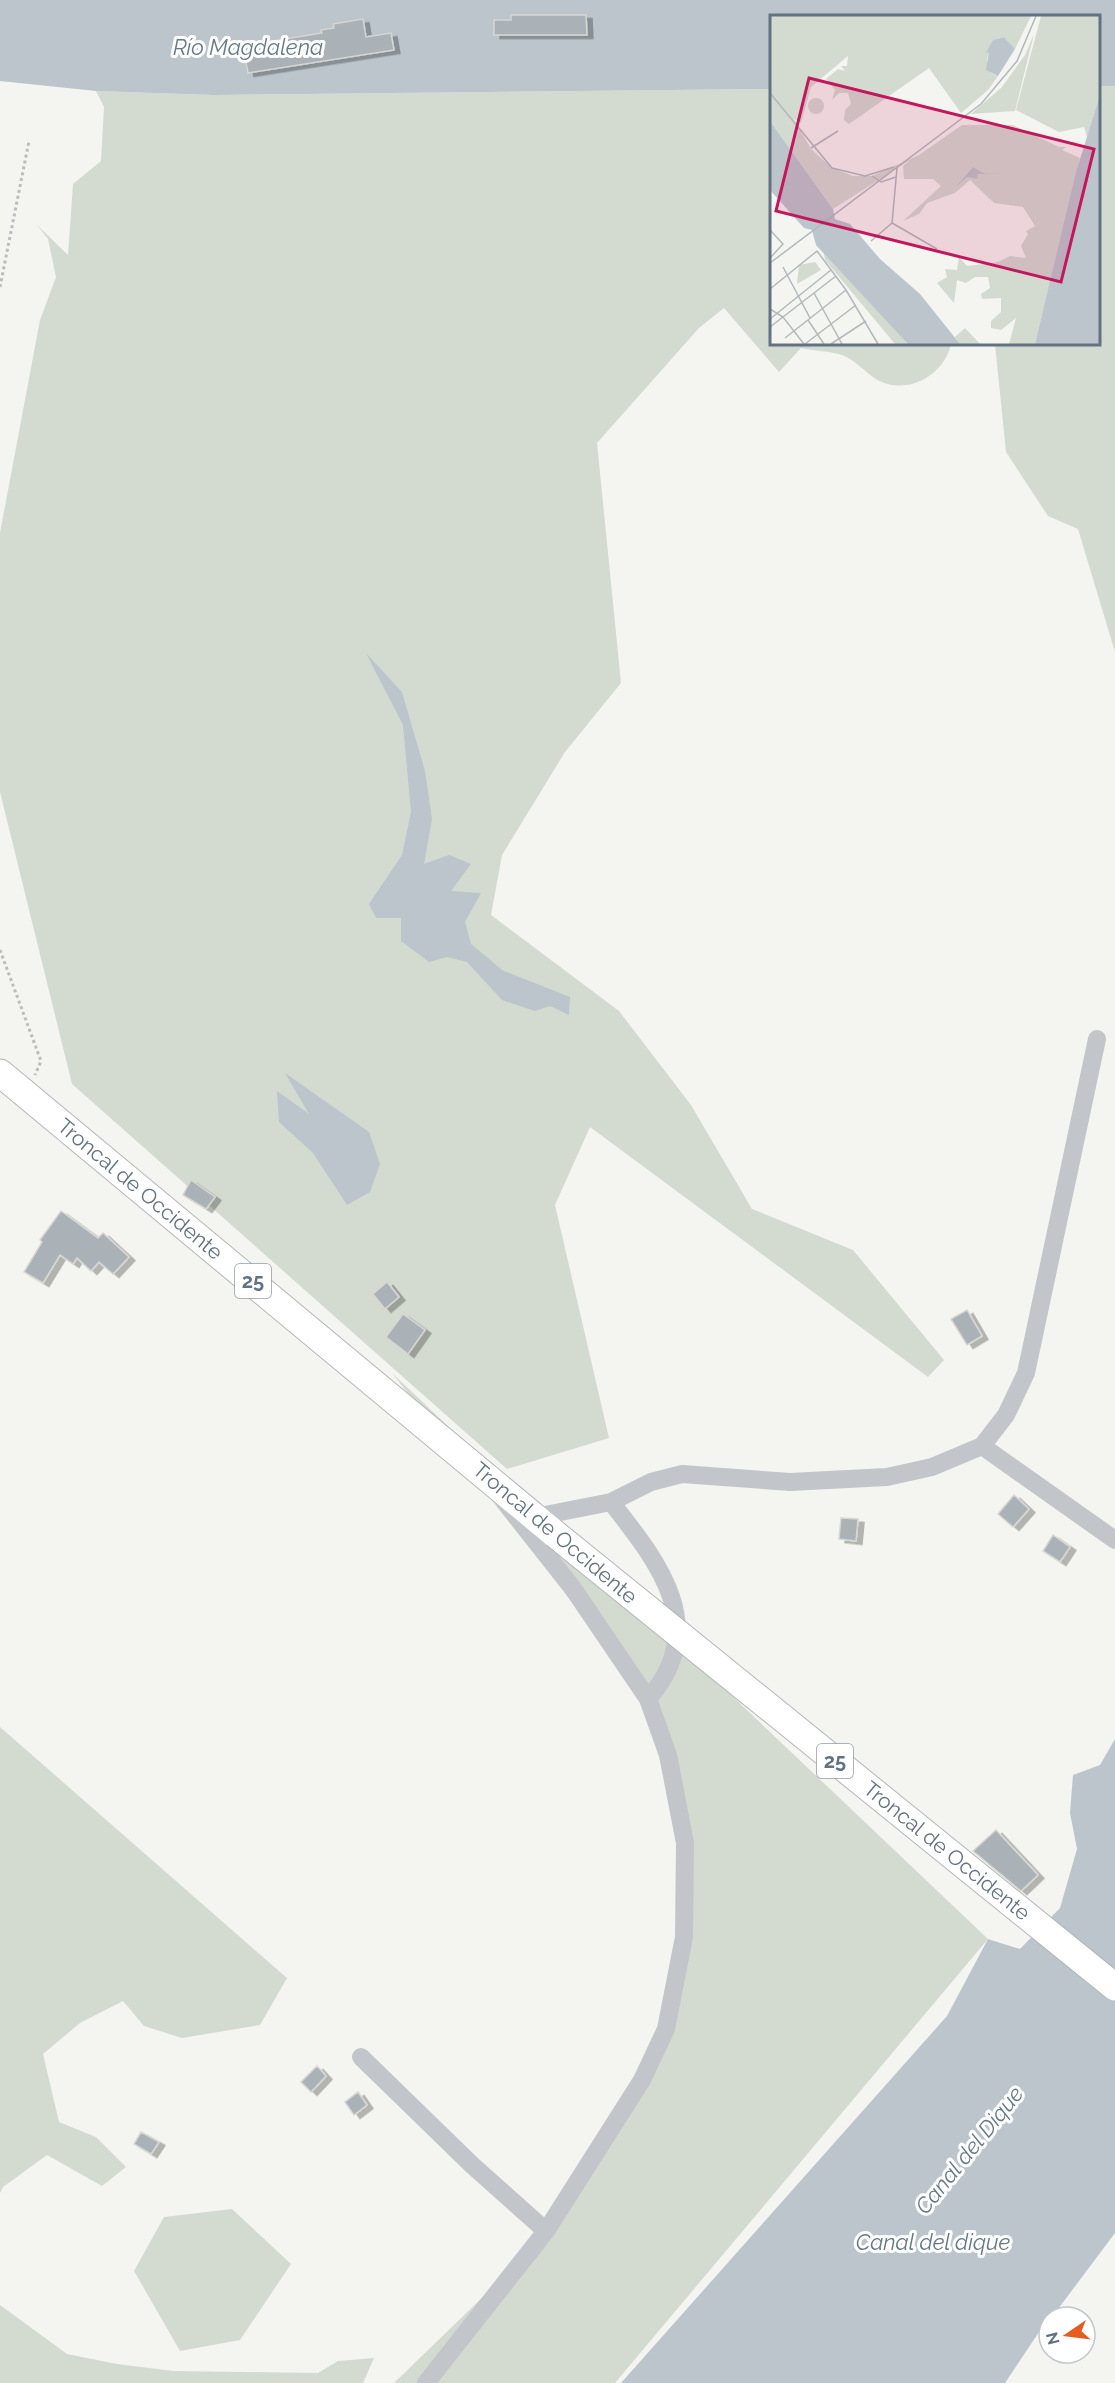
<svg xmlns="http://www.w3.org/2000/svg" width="1115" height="2383" font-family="Raleway,sans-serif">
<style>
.green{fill:#d3dad0}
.water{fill:#bbc5cb}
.building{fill:#aab1b7;stroke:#d6d6d3;stroke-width:1.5;filter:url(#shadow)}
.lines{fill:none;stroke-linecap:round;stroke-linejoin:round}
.highway-casing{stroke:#b3b6b9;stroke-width:29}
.path{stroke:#babcbe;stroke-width:3;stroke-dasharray:3 3;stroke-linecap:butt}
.minor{stroke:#c2c5c9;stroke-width:18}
.highway{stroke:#fff;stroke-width:27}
.highway-bridge-casing{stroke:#b3b6b9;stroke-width:29;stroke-linecap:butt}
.highway-bridge{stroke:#fff;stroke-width:27}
.labels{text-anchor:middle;stroke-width:6;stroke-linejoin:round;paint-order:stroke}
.shield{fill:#fff;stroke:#929ca8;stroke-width:1.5}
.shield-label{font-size:20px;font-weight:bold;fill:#637282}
.street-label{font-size:21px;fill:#637282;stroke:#fff}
.water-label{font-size:22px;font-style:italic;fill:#637a86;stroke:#fff}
.inset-road{fill:none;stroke:#b1b9bd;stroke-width:1.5}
.view{fill:#c2185b;fill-opacity:0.15;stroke:#c2185b;stroke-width:3}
.inset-edge{fill:none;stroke:#637282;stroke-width:3}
</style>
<defs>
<filter id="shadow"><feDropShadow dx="6" dy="3.5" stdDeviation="0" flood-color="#0004"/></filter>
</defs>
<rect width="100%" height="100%" fill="#f4f5f0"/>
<!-- green -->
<path class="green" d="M 1099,86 L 1115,86 L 1115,652 L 1078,529 L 1048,516 L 1006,452 L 995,344 L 1098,344 Z
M 771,89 L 772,344 L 951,344 C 945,372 914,393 884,383 C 869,378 857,360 842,355 C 831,351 813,351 801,348 L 779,372 L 724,308 L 699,328 L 597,443 L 621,683 L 565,752 L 502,855 L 491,915 L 619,1011 L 691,1105 L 752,1209 L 853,1250 L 944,1360 L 928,1377 L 590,1127 L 555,1205 L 609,1438 L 507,1469 L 72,1084 L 0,792 L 0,533 L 40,320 L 56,277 L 48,239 L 37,225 L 68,255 L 73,184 L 101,161 L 104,107 L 96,91 L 214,95 Z
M 392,1373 L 988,1939 L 615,2383 L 394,2383 L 554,2228 L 666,2029 L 686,1890 L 648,1699 Z
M 0,1727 L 287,1978 L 260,2025 L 182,2038 L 144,2026 L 123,2001 L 80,2023 L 43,2054 L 59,2122 L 96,2137 L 126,2167 L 102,2186 L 47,2155 L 3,2187 L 0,2193 Z
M 232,2209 L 291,2264 L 240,2340 L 180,2351 L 134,2271 L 164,2217 Z
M 0,2305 L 67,2354 L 117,2364 L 173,2371 L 318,2373 L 338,2361 L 374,2358 L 363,2383 L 0,2383 Z"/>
<!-- water -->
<path class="water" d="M 0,0 L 1115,0 L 1115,86 L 1099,86 L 1098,16 L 772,16 L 771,89 L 214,95 L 96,91 L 0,81 Z
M 366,653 L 402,692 L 425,771 L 432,819 L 424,864 L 449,855 L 471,864 L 451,891 L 481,893 L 465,922 L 471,944 L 502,970 L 570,997 L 569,1015 L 550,1006 L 535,1011 L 502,1000 L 467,962 L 447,957 L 429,962 L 401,941 L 401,918 L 376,918 L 369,904 L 402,855 L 411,812 L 403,725 Z
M 285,1073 L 369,1132 L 380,1164 L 370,1192 L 347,1205 L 313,1153 L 279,1122 L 277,1091 L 309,1114 Z
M 1115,1739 L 1115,2233 L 1052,2317 L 1049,2317 L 1005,2383 L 621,2383 L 947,2016 L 988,1939 L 1020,1949 L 1060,1908 L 1077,1849 L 1070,1813 L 1073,1775 L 1100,1765 Z"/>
<!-- building -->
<path class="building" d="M 511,15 L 586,15 L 587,35 L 494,35 L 494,20 L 511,20 Z
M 363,19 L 366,37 L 391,33 L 394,50 L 248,73 L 243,46 L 322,33 L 321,30 L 334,28 L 333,24 Z
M 191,1180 L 215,1197 L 206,1209 L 183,1195 Z
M 61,1211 L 98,1238 L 103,1233 L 129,1257 L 113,1274 L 99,1262 L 91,1271 L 77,1258 L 73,1264 L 60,1255 L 43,1283 L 24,1272 L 42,1242 L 40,1240 Z
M 387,1282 L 399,1297 L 385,1309 L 373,1294 Z
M 967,1310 L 982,1336 L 967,1345 L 951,1319 Z
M 403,1314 L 425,1330 L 408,1354 L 386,1337 Z
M 1014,1495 L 1029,1509 L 1013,1527 L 998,1514 Z
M 841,1518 L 858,1519 L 856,1541 L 839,1539 Z
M 1053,1535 L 1070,1547 L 1060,1562 L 1043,1551 Z
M 996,1830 L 1038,1875 L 1021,1891 L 973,1851 Z
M 317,2066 L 326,2076 L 311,2092 L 301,2082 Z
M 358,2092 L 367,2105 L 354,2115 L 345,2102 Z
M 141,2132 L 159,2142 L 151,2154 L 134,2144 Z"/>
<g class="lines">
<defs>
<g id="highway">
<path id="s1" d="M 0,1073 L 555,1534"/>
</g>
</defs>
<!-- highway casing -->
<use href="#highway" class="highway-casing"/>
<!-- path -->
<path class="path" d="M 0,287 L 29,141
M 0,950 L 41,1061 L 35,1075"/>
<!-- minor -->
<path class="minor" d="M 982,1446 L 1115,1540
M 611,1502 C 658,1562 711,1627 648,1699
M 535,1517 L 611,1502 L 651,1482 L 682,1474 L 790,1482 L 887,1477 L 932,1467 L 982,1446 L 1006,1415 L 1026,1373 L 1097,1039
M 361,2057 L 472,2165 L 546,2231
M 426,2383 L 546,2231 L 642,2080 L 666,2029 L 684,1937 L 685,1843 L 668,1755 L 648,1699 L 572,1587 L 504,1501"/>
<!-- highway -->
<use href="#highway" class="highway"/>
<defs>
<g id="highway-bridge">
<path id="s2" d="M 555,1534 L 1115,1987"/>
</g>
</defs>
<!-- highway-bridge casing -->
<use href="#highway-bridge" class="highway-bridge-casing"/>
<!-- highway-bridge -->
<use href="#highway-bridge" class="highway-bridge"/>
</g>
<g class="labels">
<!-- shield labels -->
<g class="shield">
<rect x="235" y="1264" width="36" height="34" rx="4.5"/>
<rect x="817" y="1744" width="36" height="34" rx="4.5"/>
</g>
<g class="shield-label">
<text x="253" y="1288">25</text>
<text x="835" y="1768">25</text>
</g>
<!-- street labels -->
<g class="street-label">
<text dy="7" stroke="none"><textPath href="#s1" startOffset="182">Troncal de Occidente</textPath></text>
<text transform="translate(555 1533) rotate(40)" y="7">Troncal de Occidente</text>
<text dy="7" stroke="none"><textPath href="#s2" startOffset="504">Troncal de Occidente</textPath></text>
</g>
<!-- water labels -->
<g class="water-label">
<text x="248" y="55">Río Magdalena</text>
<text transform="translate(969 2150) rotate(-51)" y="8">Canal del Dique</text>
<text x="933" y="2250">Canal del dique</text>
</g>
</g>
<!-- overview -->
<g transform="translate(770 15)">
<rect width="330" height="330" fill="#f4f5f0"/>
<path d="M 0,1 L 261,1 L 245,34 L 234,22 L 223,25 L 217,44 L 221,58 L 228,61 L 218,75 L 191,98 L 159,53 L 79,109 L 74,105 L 75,95 L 81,89 L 78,78 L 69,78 L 62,85 L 65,75 L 56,64 L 68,54 L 75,56 L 71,51 L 77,51 L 78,41 L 41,72 L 31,108 L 24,104 L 41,134 L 62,153 L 83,161 L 102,161 L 149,140 L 192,110 L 243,110 L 289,132 L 296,132 L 292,135 L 310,143 L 265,329 L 239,329 L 246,303 L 231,315 L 221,313 L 221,306 L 231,297 L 231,283 L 212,284 L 211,279 L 220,273 L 218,262 L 205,262 L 196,268 L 187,265 L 184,288 L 167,268 L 177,262 L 175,254 L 187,255 L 189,242 L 197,251 L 228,247 L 240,241 L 256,243 L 251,231 L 258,219 L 256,216 L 265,211 L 253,192 L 224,188 L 200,165 L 185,178 L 157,188 L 149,199 L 133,206 L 171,171 L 163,164 L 134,164 L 133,151 L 140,145 L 63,194 L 0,106 ZM 271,1 L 330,1 L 330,80 L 317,122 L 314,112 L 289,117 L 246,95 ZM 264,19 L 245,96 L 201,99 L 232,72 L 255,40 ZM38 91a8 8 0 1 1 16 0a8 8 0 1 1-16 0ZM 53,235 L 115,303 L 138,329 L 125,329 L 55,245 ZM 45,247 L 51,255 L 27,269 L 29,250 ZM 195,313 L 210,329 L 190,329 L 185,322 Z" fill="#d3dad0"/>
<path d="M 234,22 L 245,34 L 228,61 L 216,55 L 219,37 L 216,38 L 223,25 ZM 330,80 L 330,329 L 265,329 L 306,157 ZM 0,106 L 63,194 L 65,204 L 80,209 L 110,244 L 150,279 L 190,329 L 138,329 L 46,230 L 42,215 L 34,213 L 0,175 ZM 203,152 L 215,159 L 235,158 L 208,159 L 207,164 L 197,162 L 186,172 Z" fill="#bbc5cb"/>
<path class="inset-road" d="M 0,78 L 62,153 L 95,161 L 124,152M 41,133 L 68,116M 127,153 L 122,208 L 167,234M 102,161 L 111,167 L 126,162M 0,215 L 13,229 L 0,243M 101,226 L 122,208M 0,248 L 211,89 L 247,46 L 266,1M 13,252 L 40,303M 0,274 L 47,236 L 76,275 L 108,329M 44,278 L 72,329M 0,294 L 13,302 L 34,329M 0,304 L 61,255M 38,305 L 54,329M 0,312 L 66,261M 15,323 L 76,275M 35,329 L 86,290M 61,329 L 96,306"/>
<path class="view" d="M 39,63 L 324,134 L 291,267 L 6,196 Z"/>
<rect width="330" height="330" class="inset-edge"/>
</g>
<!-- north arrow -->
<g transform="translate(1067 2335) rotate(256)"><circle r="28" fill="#ffffff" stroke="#c1c7cd" stroke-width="1.5"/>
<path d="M0-4.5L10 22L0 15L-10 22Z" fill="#e65d1f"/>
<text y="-9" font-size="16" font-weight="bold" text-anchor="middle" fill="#637282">N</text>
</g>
</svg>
